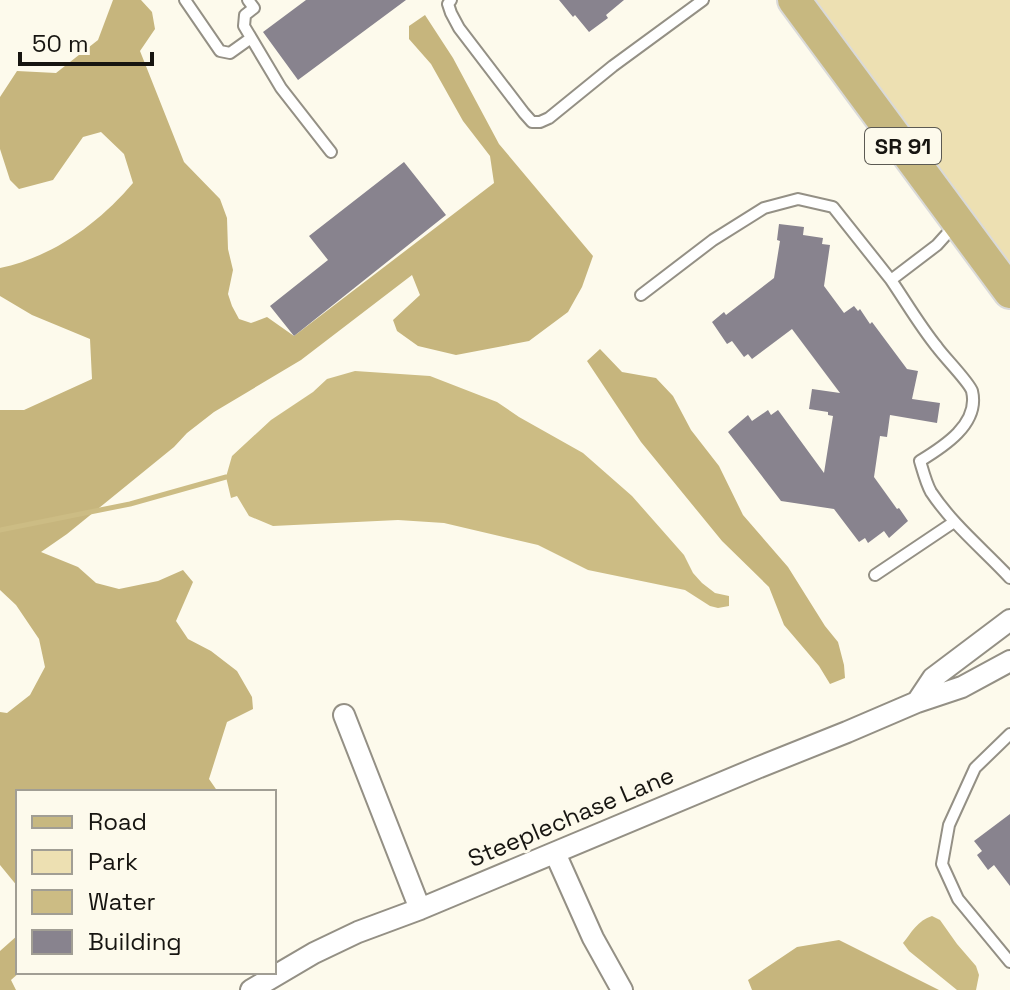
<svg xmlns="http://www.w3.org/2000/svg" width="1010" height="990" font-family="'Space Grotesk',sans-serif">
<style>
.green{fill:#ede0b2}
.forest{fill:#c6b57d}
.water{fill:#ccbc84}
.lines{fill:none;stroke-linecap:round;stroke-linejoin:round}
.stream{stroke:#ccbc84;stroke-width:5}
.building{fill:#88838e}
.service-casing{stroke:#949085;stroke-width:14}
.minor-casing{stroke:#949085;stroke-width:24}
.primary-casing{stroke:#dadad9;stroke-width:36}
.service{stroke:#fff;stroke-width:10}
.minor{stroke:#fff;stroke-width:20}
.primary{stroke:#c7b880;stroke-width:32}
.labels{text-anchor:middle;stroke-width:6;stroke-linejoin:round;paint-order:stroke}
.shield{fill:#fdfaec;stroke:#5c5a53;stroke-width:2}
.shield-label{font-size:22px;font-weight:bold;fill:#171511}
.street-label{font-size:24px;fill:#171511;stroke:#fdfaec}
</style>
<rect width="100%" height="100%" fill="#fdfaec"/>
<!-- green -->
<path class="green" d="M 794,0 L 1010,0 L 1010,292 Z"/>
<!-- forest -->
<path class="forest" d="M 113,0 L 141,0 L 152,12 L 155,29 L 140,51 L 184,162 L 220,199 L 227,218 L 228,249 L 233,270 L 228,294 L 232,306 L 239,319 L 251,323 L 267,317 L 294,336 L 494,183 L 490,156 L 463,121 L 431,64 L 409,39 L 409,26 L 425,15 L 453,58 L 499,144 L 593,256 L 582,287 L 568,312 L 529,341 L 456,355 L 418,346 L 397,331 L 393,320 L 420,295 L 412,275 L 301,360 L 214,412 L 187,433 L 174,447 L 67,534 L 41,552 L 78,567 L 96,583 L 119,589 L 158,581 L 183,570 L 193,582 L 176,621 L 188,639 L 211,651 L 237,671 L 252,697 L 253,709 L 227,722 L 209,779 L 218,792 L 18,792 L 18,887 L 0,865 L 0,712 L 7,713 L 30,695 L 45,667 L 39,639 L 16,605 L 0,590 L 0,410 L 24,410 L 92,379 L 90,339 L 32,315 L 0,296 L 0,268 C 53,257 99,223 133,183 L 124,154 L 101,132 L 83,137 L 53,180 L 19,189 L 10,180 L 0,149 L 0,97 L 17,71 L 56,73 L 98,40 Z
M 600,349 L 622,372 L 656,378 L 673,396 L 691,430 L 719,466 L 743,515 L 788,567 L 825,626 L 838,642 L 844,665 L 845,678 L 830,684 L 819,666 L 784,625 L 769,587 L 722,541 L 641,442 L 587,361 Z
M 18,935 L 18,972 L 20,972 L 11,980 L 16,990 L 0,990 L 0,951 Z
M 839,940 L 939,990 L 752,990 L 748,980 L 797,947 Z"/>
<!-- water -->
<path class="water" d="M 355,371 L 430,376 L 497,402 L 519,417 L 583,453 L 632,496 L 684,555 L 693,573 L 702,583 L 715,593 L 729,596 L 729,606 L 718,608 L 710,606 L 685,590 L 588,570 L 538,545 L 444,523 L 398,520 L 273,526 L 249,516 L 237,496 L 231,498 L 226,477 L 232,456 L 271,420 L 313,392 L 327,379 Z
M 932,916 L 940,920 L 957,944 L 976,966 L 979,975 L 976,990 L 957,990 L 909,951 L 903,943 C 911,933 918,920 932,916 Z"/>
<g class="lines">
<!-- stream -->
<path class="stream" d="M 0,530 L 130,504 L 226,477"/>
</g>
<!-- building -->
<path class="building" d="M 306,0 L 406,0 L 298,80 L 263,32 Z
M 559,0 L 624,0 L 606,15 L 608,18 L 589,32 L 575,15 L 573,17 Z
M 404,162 L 446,215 L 294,336 L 270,306 L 328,260 L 309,236 Z
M 779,224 L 804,227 L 803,235 L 823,238 L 822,244 L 830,245 L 824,286 L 844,313 L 854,306 L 858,311 L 860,309 L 870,324 L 872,322 L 907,369 L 918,371 L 912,399 L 940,403 L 937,423 L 890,415 L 887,437 L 880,436 L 874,477 L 897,509 L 899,508 L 908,521 L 889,538 L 884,531 L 868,543 L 865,538 L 859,542 L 834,509 L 781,501 L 728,432 L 748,415 L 752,421 L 768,410 L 771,415 L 778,410 L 824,473 L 833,416 L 828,415 L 828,412 L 809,409 L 812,389 L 840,393 L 792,329 L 752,359 L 748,354 L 744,357 L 732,341 L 727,344 L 712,322 L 724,312 L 726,315 L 774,278 L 780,241 L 777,240 Z
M 1010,814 L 1010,886 L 994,865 L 988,870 L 977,855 L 982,851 L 974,841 Z"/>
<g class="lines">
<defs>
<path id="service" d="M 185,0 L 220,51 L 230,53 L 251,38
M 248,0 L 254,8 L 245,15 L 244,26 L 281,88 L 331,152
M 451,0 L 448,4 L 451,13 L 459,28 L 524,113 L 532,122 L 540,122 L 549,118 L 613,66 L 703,0
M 954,226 L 937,245 L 891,280 C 906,302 920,326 937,347 C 944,357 969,382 972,391 C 980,424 943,447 920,461 C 923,471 926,483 931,492 C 953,525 983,549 1010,578
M 641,295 L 713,240 L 764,208 L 798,199 L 833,207 L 891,280
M 875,575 L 954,522
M 1010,734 L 975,768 L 949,825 L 942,864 L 958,899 L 1010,962"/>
<path id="minor" d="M 917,702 L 933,678 L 1010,620
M 344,715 L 420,909
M 555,853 L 593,938 L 622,990
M 251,990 L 314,953 L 358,932 L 420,909 L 757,768 L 847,732 L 917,702 L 962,687 L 1010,661"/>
<path id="primary" d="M 794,0 L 1010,292"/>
</defs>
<!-- service casing -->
<use href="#service" class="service-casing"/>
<!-- minor casing -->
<use href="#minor" class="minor-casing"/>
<!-- primary casing -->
<use href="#primary" class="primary-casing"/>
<!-- service -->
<use href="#service" class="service"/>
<!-- minor -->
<use href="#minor" class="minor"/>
<!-- primary -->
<use href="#primary" class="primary"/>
</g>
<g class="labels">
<!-- shield labels -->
<rect class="shield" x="865" y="128" width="76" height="36" rx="6"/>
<g class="shield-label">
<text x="903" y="154">SR 91</text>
</g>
<!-- street labels -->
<g class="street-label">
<text transform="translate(571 817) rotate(-23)" y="8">Steeplechase Lane</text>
</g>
</g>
<!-- legend -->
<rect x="16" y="790" width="260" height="184" fill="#fdfaec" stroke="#a19e94" stroke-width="2"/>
<rect x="32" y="816" width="40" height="12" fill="#c7b880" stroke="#a19e94" stroke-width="2"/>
<text x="88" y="830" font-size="24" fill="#171511">Road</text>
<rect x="32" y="850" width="40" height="24" fill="#ede0b2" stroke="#a19e94" stroke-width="2"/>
<text x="88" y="870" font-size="24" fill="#171511">Park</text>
<rect x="32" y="890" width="40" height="24" fill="#ccbc84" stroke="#a19e94" stroke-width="2"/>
<text x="88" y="910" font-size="24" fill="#171511">Water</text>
<rect x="32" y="930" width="40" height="24" fill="#88838e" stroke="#a19e94" stroke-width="2"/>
<text x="88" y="950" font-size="24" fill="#171511">Building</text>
<!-- scale -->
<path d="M20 52v12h132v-12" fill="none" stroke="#171511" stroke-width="4"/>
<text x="32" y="52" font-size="24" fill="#171511" stroke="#fdfaec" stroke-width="6" paint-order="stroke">50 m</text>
</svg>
